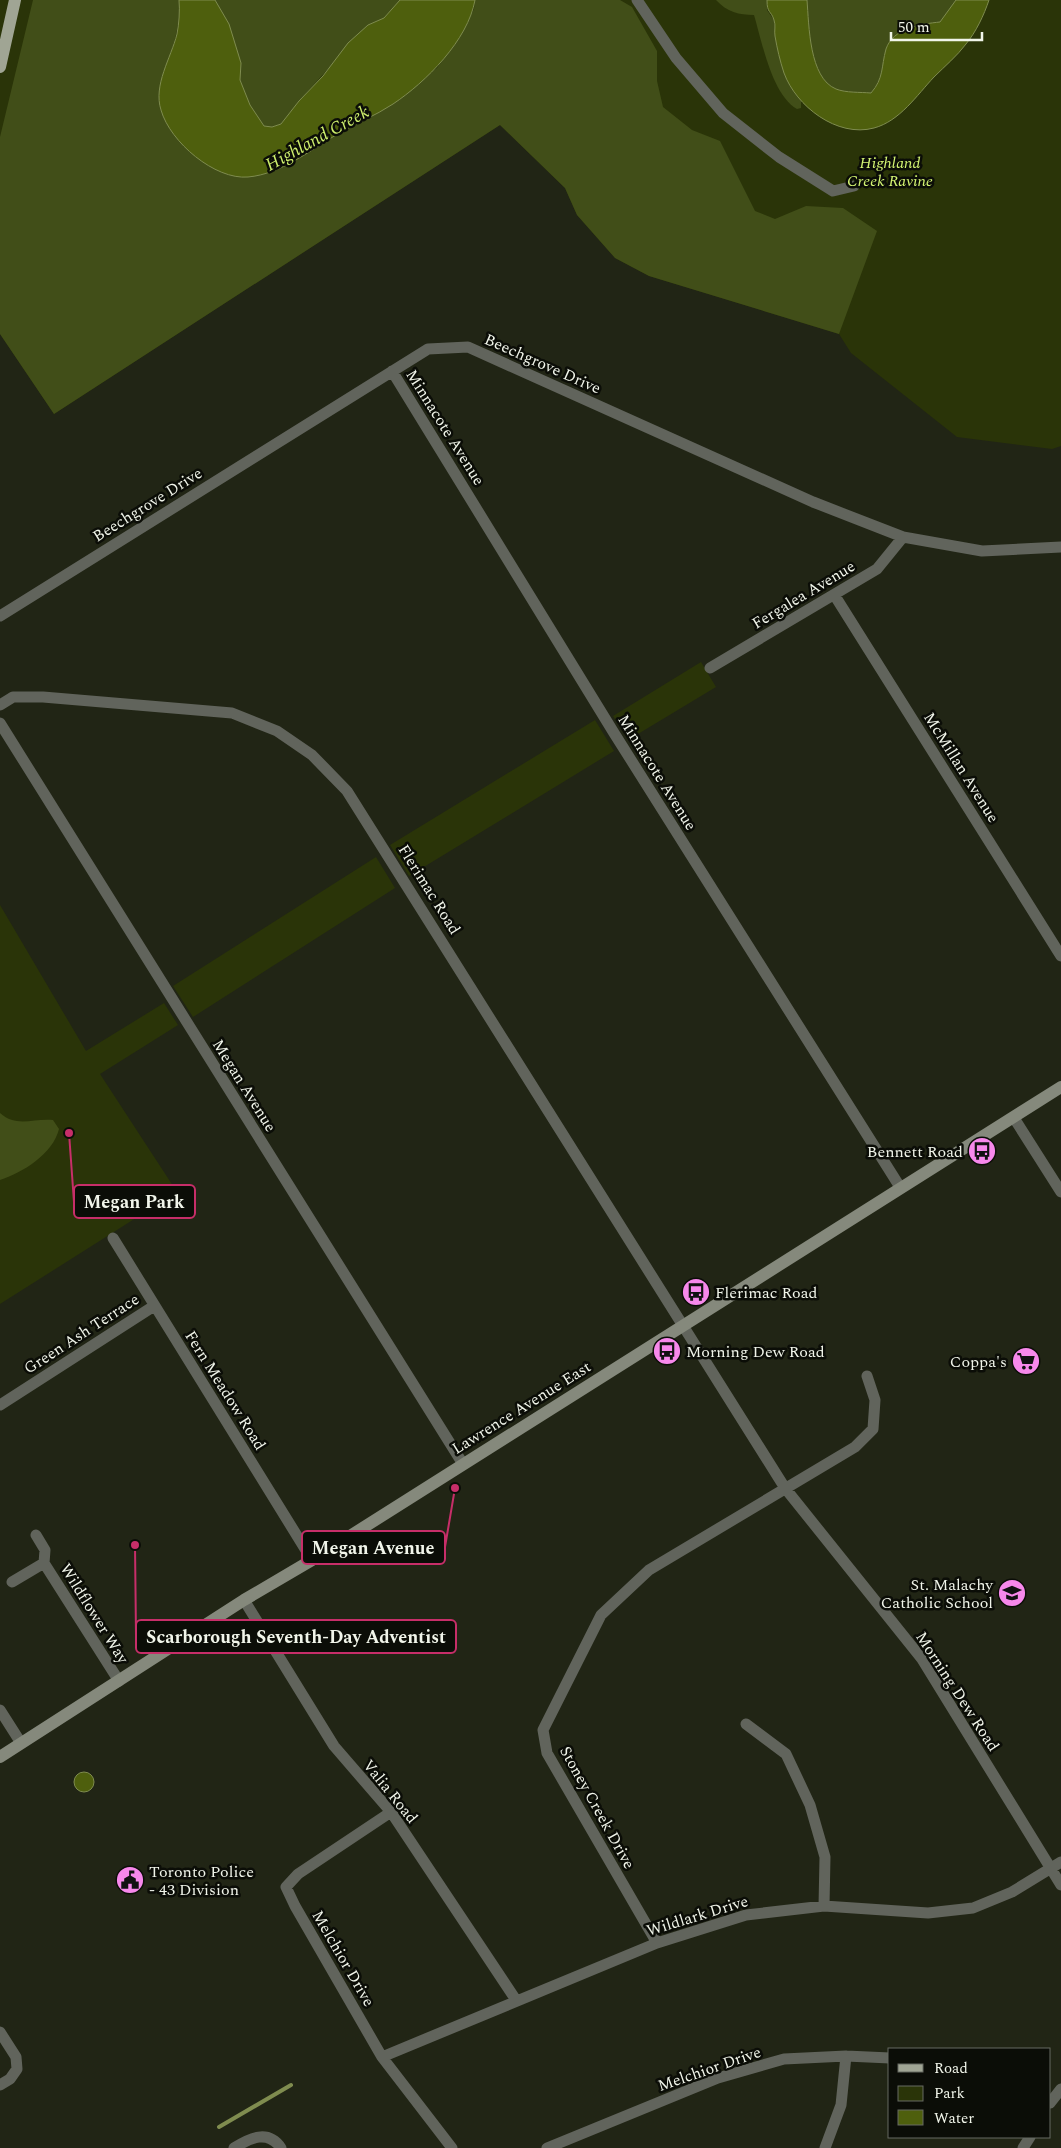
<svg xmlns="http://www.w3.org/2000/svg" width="1061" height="2148" font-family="Spectral,serif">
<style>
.green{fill:#2a3408}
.forest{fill:#414e18}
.water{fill:#4e5f0d;stroke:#7f8c4f}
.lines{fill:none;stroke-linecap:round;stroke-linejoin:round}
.stream{stroke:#7f8c4f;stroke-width:4}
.minor{stroke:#61645c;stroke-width:11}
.secondary{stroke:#85897c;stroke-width:12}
.primary{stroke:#a0a594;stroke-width:12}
.labels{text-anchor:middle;stroke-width:5;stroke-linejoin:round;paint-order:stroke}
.park-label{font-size:16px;font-style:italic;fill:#d4f573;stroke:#0b0d07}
.street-label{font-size:16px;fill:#f1f5ea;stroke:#0b0d07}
.poi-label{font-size:16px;fill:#f1f5ea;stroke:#0b0d07;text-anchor:end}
.water-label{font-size:18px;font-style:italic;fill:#ceef6d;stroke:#0b0d07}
.leader{fill:none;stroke:#c72e69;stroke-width:2}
.callout-dot{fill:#c72e69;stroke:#0b0d07;stroke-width:2}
.callout{fill:#0b0d07;stroke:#c72e69;stroke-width:2}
.callout-label{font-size:18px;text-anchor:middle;font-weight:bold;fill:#f1f5ea}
</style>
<rect width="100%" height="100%" fill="#212515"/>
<!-- green -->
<path class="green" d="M 0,0 L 1061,0 L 1061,446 L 1052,449 L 957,437 L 851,353 L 839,334 L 649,276 L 615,258 L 577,215 L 565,188 L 500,125 L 54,414 L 0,334 Z
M 701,662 L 716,687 L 628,740 L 613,716 Z
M 595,720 L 614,751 L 409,876 L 390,845 Z
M 376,857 L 395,888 L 193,1017 L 173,986 Z
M 0,905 L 86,1051 L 164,1003 L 178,1025 L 100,1074 L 177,1192 L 0,1304 Z"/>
<!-- forest -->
<path class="forest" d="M 33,0 L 179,0 C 183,38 159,69 160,109 L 249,177 L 269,173 L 294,161 L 437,68 L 462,32 L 474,9 L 475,0 L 620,0 L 632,7 L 657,51 L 657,81 L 663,107 L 692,130 L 720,141 L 755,211 L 775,219 L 806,206 L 843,208 L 877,231 L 839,334 L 649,276 L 615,258 L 577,215 L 565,188 L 500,125 L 54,414 L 0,334 L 0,137 Z
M 215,0 L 400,0 L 384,18 L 368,25 L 299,101 L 281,124 L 272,127 L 264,126 L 250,105 L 240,80 L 241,63 Z
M 716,0 L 767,0 L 767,10 L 774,20 L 775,35 L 793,88 L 801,98 L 801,108 L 797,109 C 772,95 762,42 754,15 C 739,15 727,12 716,0 Z
M 807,0 L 956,0 L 940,23 C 921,24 893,28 886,49 C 881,67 884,77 871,93 C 860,92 847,93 836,89 C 809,78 809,25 807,0 Z
M 0,1113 C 17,1128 33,1118 53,1120 L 59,1129 C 53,1154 22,1173 0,1180 Z"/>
<!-- water -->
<path class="water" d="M 179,0 L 215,0 L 229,24 L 241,63 L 240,80 L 250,105 L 264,126 L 272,127 L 281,124 L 299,101 L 323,76 L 348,43 L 368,25 L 384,18 L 400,0 L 475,0 C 468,40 426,82 393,104 C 375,116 354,124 336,135 C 309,151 281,174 248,177 C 215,180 170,142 161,110 C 153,85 171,58 177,34 C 179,24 180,10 179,0 Z
M 767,0 L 807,0 C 809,25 809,78 836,89 C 846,93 860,92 871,93 C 884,78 881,67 886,49 C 893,28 921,24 940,22 L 956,0 L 989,0 C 984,15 976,32 966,44 C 957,56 945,66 934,77 C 917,95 900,121 874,128 C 837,138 796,106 784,73 C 780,61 777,48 775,36 C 774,31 776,25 774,20 C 771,10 767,14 767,0 Z
M74 1782a10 10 0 1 1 20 0a10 10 0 1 1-20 0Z"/>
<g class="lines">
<!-- stream -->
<path class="stream" d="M 219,2127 L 291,2085"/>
<!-- minor -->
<path class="minor" d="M 637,0 L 676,58 L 723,113 L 779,157 L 833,191 L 854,186
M 392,371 L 614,733 L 900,1187
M 835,596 L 1061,956
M 0,616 L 428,349 L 468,347 L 813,502 L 903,537 L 982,551 L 1061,547
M 710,668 L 877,569 L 903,537
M 0,705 L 13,697 L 43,697 L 232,713 L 277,731 L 312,755 L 347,791 L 785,1488 L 922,1659 L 1061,1885
M 0,723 L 463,1464
M 1014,1118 L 1061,1192
M 113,1238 L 312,1560
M 0,1405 L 154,1306
M 36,1535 L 45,1550 L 44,1563 L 119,1681
M 12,1582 L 44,1563
M 244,1600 L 334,1746 L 391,1812 L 516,2000
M 0,1710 L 21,1743
M 746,1724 L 786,1754 L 810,1805 L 825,1857 L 824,1906
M 391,1812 L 298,1874 L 286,1887 L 295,1906 L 382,2057 L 452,2148
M 657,1943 L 547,1753 L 543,1730 L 601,1615 L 649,1570 L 855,1447 L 873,1429 L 875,1400 L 867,1376
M 0,2032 L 16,2057 L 17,2069 L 10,2079 L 0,2085
M 382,2057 L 657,1943 L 746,1915 L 824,1906 L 928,1913 L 973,1908 L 1012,1892 L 1061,1862
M 1050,2103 L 1061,2089
M 234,2148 C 250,2138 268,2129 281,2148
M 547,2148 L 718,2078 L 784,2059 L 846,2056 L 890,2058
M 825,2148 L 841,2105 L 846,2056
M 1023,2148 L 1030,2137"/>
<!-- secondary -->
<path class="secondary" d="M 0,1757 L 244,1600 L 312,1560 L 1061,1087"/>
<!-- primary -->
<path class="primary" d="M 0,67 L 15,0"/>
</g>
<!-- icons -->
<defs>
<symbol id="bus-disc" viewBox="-11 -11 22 22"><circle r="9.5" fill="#f788eb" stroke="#0b0d07"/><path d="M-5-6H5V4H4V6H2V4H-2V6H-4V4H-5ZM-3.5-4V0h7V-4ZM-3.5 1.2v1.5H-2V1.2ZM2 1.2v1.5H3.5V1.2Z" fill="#111"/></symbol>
<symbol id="supermarket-disc" viewBox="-11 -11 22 22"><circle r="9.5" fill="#f788eb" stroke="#0b0d07"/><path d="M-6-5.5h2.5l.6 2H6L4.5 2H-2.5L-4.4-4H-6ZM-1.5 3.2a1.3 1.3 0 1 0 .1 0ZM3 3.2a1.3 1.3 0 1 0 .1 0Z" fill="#111"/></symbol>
<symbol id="school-disc" viewBox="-11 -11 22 22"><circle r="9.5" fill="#f788eb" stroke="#0b0d07"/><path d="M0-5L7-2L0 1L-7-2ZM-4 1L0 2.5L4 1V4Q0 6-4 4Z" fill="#111"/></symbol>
<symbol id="civic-disc" viewBox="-11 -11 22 22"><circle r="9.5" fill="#f788eb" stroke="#0b0d07"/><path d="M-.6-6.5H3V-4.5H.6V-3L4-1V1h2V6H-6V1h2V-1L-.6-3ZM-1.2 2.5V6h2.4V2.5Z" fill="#111"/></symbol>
</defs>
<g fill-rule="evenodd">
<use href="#bus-disc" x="966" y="1135" width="32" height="32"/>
<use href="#bus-disc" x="680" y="1276" width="32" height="32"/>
<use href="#bus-disc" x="651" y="1335" width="32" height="32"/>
<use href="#supermarket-disc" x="1010" y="1345" width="32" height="32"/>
<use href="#school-disc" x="996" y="1577" width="32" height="32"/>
<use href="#civic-disc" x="114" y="1864" width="32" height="32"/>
</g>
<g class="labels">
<!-- park labels -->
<g class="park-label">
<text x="890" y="168">Highland<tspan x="890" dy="18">Creek Ravine</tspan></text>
</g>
<!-- street labels -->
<g class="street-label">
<text transform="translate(543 363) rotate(24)" y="6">Beechgrove Drive</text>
<text transform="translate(446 427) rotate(58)" y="6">Minnacote Avenue</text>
<text transform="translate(147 504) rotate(-32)" y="6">Beechgrove Drive</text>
<text transform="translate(803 594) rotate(-31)" y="6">Fergalea Avenue</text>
<text transform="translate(962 767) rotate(58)" y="6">McMillan Avenue</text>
<text transform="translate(658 772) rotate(58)" y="6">Minnacote Avenue</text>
<text transform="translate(430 889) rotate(58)" y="6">Flerimac Road</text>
<text transform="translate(245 1085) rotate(58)" y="6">Megan Avenue</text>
<text transform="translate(81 1333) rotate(-33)" y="6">Green Ash Terrace</text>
<text transform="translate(226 1390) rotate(58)" y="6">Fern Meadow Road</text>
<text transform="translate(521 1407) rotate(-32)" y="6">Lawrence Avenue East</text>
<text transform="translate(95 1613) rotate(58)" y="6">Wildflower Way</text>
<text transform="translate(958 1691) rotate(57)" y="6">Morning Dew Road</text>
<text transform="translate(391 1791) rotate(51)" y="6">Valia Road</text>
<text transform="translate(598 1807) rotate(61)" y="6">Stoney Creek Drive</text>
<text transform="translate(697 1915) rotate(-17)" y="6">Wildlark Drive</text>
<text transform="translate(344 1958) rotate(60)" y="6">Melchior Drive</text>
<text transform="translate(709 2068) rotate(-19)" y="6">Melchior Drive</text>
</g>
<!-- poi labels -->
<g class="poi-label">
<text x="963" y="1157">Bennett Road</text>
<text x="715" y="1298" text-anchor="start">Flerimac Road</text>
<text x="686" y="1357" text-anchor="start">Morning Dew Road</text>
<text x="1007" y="1367">Coppa's</text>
<text x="993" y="1590">St. Malachy<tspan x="993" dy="18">Catholic School</tspan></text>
<text x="149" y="1877" text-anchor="start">Toronto Police<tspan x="149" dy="18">- 43 Division</tspan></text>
</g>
<!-- water labels -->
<g class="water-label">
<text transform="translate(317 138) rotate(-29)" y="6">Highland Creek</text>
</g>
</g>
<!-- callouts -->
<path class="leader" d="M69 1133L74 1202M455 1488L445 1547M135 1545L136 1636"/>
<g class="callout-dot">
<circle cx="69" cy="1133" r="5"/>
<circle cx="455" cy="1488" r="5"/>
<circle cx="135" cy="1545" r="5"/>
</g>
<g class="callout">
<rect x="74" y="1185" width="121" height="33" rx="5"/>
<rect x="302" y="1531" width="143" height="33" rx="5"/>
<rect x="136" y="1620" width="320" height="33" rx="5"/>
</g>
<g class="callout-label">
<text x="134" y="1208">Megan Park</text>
<text x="373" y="1554">Megan Avenue</text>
<text x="296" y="1643">Scarborough Seventh-Day Adventist</text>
</g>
<!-- legend -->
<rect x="888" y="2048" width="162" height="90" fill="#0b0d07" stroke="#676a62"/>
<rect x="898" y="2064" width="25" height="8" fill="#a0a594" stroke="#676a62"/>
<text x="934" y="2073" font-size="15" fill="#f1f5ea">Road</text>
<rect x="898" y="2086" width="25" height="15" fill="#2a3408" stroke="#676a62"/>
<text x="934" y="2098" font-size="15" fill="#f1f5ea">Park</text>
<rect x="898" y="2110" width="25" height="15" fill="#4e5f0d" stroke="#676a62"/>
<text x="934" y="2123" font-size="15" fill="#f1f5ea">Water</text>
<!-- scale -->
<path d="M891 32v8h91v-8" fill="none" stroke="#f1f5ea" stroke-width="2.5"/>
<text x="898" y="32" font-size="15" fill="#f1f5ea" stroke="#0b0d07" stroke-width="4" paint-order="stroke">50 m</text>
</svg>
